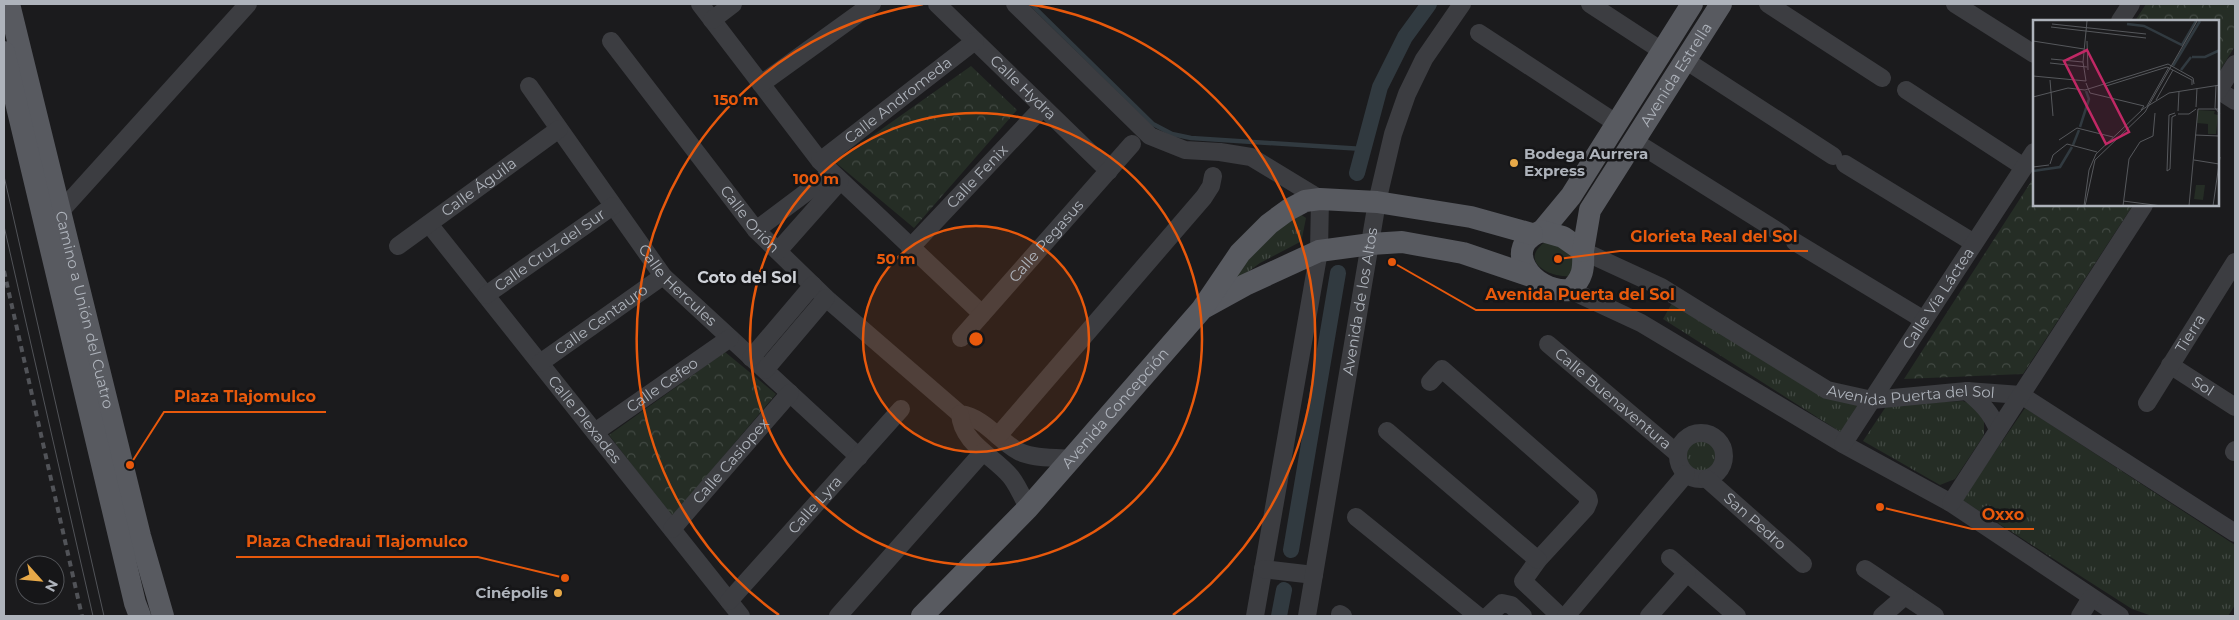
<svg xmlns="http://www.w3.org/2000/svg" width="2239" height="620" font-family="Montserrat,sans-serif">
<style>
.grass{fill:url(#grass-tufts)}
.forest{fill:url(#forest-crowns)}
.garden{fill:#252d25}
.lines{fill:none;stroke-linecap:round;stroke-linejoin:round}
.stream{stroke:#313a40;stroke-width:4.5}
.canal{stroke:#313a40;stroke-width:16}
.minor{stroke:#3c3d41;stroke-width:18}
.major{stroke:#585a60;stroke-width:22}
.tram{stroke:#515358;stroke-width:1}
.rail{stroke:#515358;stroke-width:4;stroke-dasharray:6 5;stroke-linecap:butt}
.ring{fill:none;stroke:#e8590c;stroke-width:2.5}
.poi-dot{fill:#e7a948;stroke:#161618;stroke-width:2}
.labels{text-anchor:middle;stroke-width:5;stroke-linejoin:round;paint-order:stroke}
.street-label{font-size:15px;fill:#aeb3bb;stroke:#161618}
.poi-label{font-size:15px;font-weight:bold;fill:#aeb3bb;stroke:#161618;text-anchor:start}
.neighbourhood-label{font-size:16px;font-weight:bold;fill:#cfd2d8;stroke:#161618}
.inset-river{fill:none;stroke:#313a40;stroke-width:2.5}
.inset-road{fill:none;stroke:#56585c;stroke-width:1}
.view{fill:#c02865;fill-opacity:0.15;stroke:#c02865;stroke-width:2.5}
.inset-edge{fill:none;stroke:#aeb3bb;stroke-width:2.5}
.centre{fill:#e8590c;stroke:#161618;stroke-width:2.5}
.ring-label{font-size:15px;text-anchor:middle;font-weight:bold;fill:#e8590c;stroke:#161618;stroke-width:5;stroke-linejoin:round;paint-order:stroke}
.leader{fill:none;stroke:#e8590c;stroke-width:2}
.callout-dot{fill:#e8590c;stroke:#161618;stroke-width:2}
.callout-label{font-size:16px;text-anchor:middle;font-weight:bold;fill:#e8590c;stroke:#161618;stroke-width:5;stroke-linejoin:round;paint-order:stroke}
</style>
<defs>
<pattern id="grass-tufts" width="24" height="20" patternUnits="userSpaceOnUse" patternTransform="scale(1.25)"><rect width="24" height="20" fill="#252d25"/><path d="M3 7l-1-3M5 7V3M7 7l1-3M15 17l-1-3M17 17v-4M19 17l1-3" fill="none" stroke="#424943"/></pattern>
<pattern id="forest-crowns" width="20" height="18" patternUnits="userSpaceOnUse" patternTransform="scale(1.25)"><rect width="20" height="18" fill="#252d25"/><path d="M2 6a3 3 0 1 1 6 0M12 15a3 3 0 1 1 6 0" fill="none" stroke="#424943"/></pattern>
</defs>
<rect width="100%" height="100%" fill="#1b1b1d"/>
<!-- grass -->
<path class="grass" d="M 1300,214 L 1306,218 L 1302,238 L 1300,242 L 1260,263 L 1234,282 L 1235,273 L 1286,221 Z
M 1672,303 L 1862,402 L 1842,433 L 1663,319 Z
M 1963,401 L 1975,406 L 1984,418 L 1984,435 L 1955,479 L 1940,485 L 1863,441 L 1887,405 Z
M 2025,408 L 2235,545 L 2235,605 L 2228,616 L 2152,616 L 2132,609 L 1962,500 Z
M1685 455a16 16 0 1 1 32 0a16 16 0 1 1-32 0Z"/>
<!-- forest -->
<path class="forest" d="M 2146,4 L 2235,4 L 2235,46 L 2218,74 L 2218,21 L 2135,21 Z
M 971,66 L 1017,110 L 914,228 L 835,162 Z
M 2034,177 L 2034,205 L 2133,205 L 2023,374 L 1904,379 Z
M 725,352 L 776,394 L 672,517 L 609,435 Z"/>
<!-- garden -->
<path class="garden" d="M 1545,242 L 1575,249 L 1573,276 C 1552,279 1517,262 1545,242 Z"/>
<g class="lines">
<!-- stream -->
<path class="stream" d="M 1031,4 L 1153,124 L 1172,134 L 1191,138 L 1363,149"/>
<!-- canal -->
<path class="canal" d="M 1357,173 L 1380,87 L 1405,37 L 1429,4
M 1291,550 L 1338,273
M 1279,616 L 1284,590"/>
<!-- minor -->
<g class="minor">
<path d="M 700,4 L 820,161 L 982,314"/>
<path id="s1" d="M 937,4 L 1109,171"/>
<path d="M 1015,4 L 1150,136 L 1185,150 L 1220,152 L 1251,157 L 1320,199 L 1319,251 L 1255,616"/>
<path d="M 1590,4 L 1662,51"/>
<path d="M 1768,4 L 1882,78"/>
<path d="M 1955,4 L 2034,54"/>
<path d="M 712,20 L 733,4"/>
<path d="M 2120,21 L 2131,4"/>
<path d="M 1479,33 L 1616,123"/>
<path id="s2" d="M 611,41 L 756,230 L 826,298 L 960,414 C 985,418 997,439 1018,451 C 1032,459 1055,457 1071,459"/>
<path d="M 1685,60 L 1833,156"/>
<path d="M 761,84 L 872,4"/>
<path id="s3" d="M 529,86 L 663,276 L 859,457"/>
<path d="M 1906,90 L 2024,167"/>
<path d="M 2218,90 L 2235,101"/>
<path d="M 2218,91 L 2235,64"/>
<path d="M 1634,141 L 1782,234"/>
<path id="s4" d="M 820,161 L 975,41"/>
<path d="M 1845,164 L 1974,243"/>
<path d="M 59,213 L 248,4"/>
<path id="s5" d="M 429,224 L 741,616"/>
<path d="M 756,230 L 832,173"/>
<path d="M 1795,242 L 1924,320"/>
<path id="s6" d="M 398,246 L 559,129"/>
<path id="s7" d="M 910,248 L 1043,107"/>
<path d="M 778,251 L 840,181"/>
<path id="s8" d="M 1583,251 L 1661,287 L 1827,390 L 1872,400 L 1967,391 L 2021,395 L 2235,533"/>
<path d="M 1570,290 L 1641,323 L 1843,444 L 1951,503 L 2120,616"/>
<path id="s9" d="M 486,295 L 613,206"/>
<path id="s10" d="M 961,338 L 1132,144"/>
<path id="s11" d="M 1548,344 L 1678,454"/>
<path d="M 751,358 L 813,285"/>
<path id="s12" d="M 540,363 L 663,276"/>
<path id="s13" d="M 2170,365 L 2235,407"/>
<path d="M 765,370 L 826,298"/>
<path d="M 1430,382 L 1442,369 L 1588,497 L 1589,501 L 1586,508 L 1538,560 L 1523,581 L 1560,616"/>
<path d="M 1967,391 C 1981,403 1991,412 1998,430"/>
<path id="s14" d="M 2147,403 L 2235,262"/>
<path d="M 960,414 C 962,444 994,456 1011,477 C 1018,486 1023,498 1028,508"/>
<path d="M 1387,431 L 1538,560"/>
<path id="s15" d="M 595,432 L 730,338"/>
<circle cx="1701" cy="456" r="23"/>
<path d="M 998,436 L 1204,197 L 1211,186 L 1213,176"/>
<path id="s16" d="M 1843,444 L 2034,152"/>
<path d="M 2234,452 L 2235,450"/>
<path id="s17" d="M 1707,479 L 1803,564"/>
<path d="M 1951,503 L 2144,205"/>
<path d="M 1356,517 L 1478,616"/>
<path id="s18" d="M 672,529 L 790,393"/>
<path d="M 1670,558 L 1737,616"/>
<path d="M 1263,569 L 1314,575"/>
<path d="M 1865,569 L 1935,616"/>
<path id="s19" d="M 729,601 L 901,409"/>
<path d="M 1340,614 L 1343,616"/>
<path d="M 838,616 L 983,452"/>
<path id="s20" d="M 1307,616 L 1377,202 L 1393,134 L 1407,94 L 1424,59 L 1462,4"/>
<path d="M 1488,616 L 1502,603 L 1511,605 L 1523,616"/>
<path d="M 1566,616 L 1686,474"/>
<path d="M 1649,616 L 1687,573"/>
<path d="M 1882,616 L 1905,596"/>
<path d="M 2080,616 L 2091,598"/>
</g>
<!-- major -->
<g class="major">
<path id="s21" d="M 9,4 L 140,536 L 163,616"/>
<path d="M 4,52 L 135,603 L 140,616"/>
<path d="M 1542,231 L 1571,196 L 1692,4"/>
<path d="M 1542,231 L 1563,237 L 1583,251 C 1584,269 1583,278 1570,290 C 1531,294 1500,245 1542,231 Z"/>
<path id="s22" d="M 1583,251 L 1590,210 L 1721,4"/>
<path d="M 1205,307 L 1245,285 L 1319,251 L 1371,244 L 1402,242 L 1463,253 L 1531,276"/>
<path id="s23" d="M 922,616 L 1028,508 L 1071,459 L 1202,309 L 1240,253 L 1269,224 L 1288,210 L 1305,201 L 1320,199 L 1377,202 L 1471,217 L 1532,234"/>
</g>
<!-- tram -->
<path class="tram" d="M 4,176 L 104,616
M 4,226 L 93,616"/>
<!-- rail -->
<path class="rail" d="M 4,271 L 82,616"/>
</g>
<!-- distance rings -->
<circle cx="976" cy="339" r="113" fill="#e8590c" fill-opacity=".12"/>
<g class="ring">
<circle cx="976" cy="339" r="113"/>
<circle cx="976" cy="339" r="226"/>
<path d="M779 615A339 339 0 0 1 923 4M1029 4A339 339 0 0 1 1173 615"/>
</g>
<!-- markers -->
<g class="poi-dot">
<circle cx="1514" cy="163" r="5"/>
<circle cx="558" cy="593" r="5"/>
</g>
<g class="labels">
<!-- street labels -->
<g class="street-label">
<text dy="5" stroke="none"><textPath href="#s22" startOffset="202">Avenida Estrella</textPath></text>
<text dy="5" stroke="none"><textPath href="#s1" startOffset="120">Calle Hydra</textPath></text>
<text dy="5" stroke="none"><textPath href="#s4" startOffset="99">Calle Andromeda</textPath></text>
<text dy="5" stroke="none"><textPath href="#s7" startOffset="98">Calle Fenix</textPath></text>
<text dy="5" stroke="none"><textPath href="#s6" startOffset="100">Calle Águila</textPath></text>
<text dy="5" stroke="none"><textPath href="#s2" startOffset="226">Calle Orión</textPath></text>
<text dy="5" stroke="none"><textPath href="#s10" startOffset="129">Calle Pegasus</textPath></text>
<text dy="5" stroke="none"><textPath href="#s9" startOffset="78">Calle Cruz del Sur</textPath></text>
<text dy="5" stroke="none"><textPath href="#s3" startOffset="249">Calle Hercules</textPath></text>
<text dy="5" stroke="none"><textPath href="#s16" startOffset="174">Calle Vía Láctea</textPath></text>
<text dy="5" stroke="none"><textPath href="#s20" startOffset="319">Avenida de los Altos</textPath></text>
<text dy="5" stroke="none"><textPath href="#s21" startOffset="315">Camino a Unión del Cuatro</textPath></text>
<text dy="5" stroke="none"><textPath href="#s12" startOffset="75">Calle Centauro</textPath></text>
<text dy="5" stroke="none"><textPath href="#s14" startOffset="82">Tierra</textPath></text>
<text dy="5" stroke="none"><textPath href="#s15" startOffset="82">Calle Cefeo</textPath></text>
<text dy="5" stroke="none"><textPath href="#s13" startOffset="39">Sol</textPath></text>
<text dy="5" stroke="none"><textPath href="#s8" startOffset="366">Avenida Puerta del Sol</textPath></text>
<text dy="5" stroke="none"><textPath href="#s11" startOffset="85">Calle Buenaventura</textPath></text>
<text dy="5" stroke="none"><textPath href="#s23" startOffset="284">Avenida Concepción</textPath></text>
<text dy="5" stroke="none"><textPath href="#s5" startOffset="250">Calle Plexades</textPath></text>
<text dy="5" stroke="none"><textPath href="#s18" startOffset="90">Calle Casiopex</textPath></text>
<text dy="5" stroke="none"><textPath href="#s19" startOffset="129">Calle Lyra</textPath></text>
<text dy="5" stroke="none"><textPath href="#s17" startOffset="64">San Pedro</textPath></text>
</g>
<!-- poi labels -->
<g class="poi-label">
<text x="1524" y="159">Bodega Aurrera<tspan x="1524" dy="17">Express</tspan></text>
<text x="548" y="598" text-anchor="end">Cinépolis</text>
</g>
<!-- neighbourhood labels -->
<g class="neighbourhood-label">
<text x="747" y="283">Coto del Sol</text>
</g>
</g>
<!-- overview -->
<g transform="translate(2033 20)">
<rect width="186" height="186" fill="#1b1b1d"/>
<path d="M 165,90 L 182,91 L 181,94 L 185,95 L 183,114 L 175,114 L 175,104 L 164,103 Z" fill="#252d25"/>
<path d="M 163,165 L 172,165 L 170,180 L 161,179 Z" fill="#252d25"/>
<path class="inset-river" d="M 94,4 L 111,6 L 149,25 L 163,1M 159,37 L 172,37 L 187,30M 140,46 L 167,1M 148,50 L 158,37M 47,107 L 56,79 L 53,71M 40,125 L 46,110M 0,151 L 27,147 L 39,127"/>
<path class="inset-road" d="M 19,4 L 113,14M 18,7 L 113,18M 0,21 L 51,29M 54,21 L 55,50M 18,39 L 50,42M 17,43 L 54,47M 0,56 L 53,61M 17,60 L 20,96M 53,61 L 50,42 L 54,1M 53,63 L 57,73 L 111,86 L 108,90M 183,65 L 182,88 L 187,94M 73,66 L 134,47 L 159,60 L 159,65M 0,77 L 35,68 L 52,70 L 135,44 L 160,58 L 161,64M 123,80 L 140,50M 114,86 L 136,47M 163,87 L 164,68M 165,89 L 187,89M 145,91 L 146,71M 142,93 L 136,95 L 134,151 L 137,149 L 139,97 L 143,95M 145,94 L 156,94 L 163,89M 162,115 L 186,116M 26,120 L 44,108 L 80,117M 161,140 L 186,144M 17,144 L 20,135 L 34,124 L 64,132M 0,147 L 16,145M 90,181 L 129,186M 51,186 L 56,150 L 63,134 L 110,89 L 136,73 L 187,65M 52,186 L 62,140 L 112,92 L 164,1M 90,186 L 96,139 L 107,122 L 120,116 L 122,93M 156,186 L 165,89M 180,186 L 187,137"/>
<path class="view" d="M 54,30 L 96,112 L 73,124 L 31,41 Z"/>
<rect width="186" height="186" class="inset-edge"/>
</g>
<circle cx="976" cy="339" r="8" class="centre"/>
<g class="ring-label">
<text x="736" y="105">150 m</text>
<text x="816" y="184">100 m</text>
<text x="896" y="264">50 m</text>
</g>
<!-- callouts -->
<path class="leader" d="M1558 259L1620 251H1808M1392 262L1476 310H1685M130 465L164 412H326M1880 507L1972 529H2034M565 578L478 557H236"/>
<g class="callout-dot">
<circle cx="1558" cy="259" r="5"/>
<circle cx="1392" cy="262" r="5"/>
<circle cx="130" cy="465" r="5"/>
<circle cx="1880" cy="507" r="5"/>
<circle cx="565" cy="578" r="5"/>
</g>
<g class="callout-label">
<text x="1714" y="242">Glorieta Real del Sol</text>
<text x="1580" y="300">Avenida Puerta del Sol</text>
<text x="245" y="402">Plaza Tlajomulco</text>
<text x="2003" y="520">Oxxo</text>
<text x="357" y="547">Plaza Chedraui Tlajomulco</text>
</g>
<!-- border -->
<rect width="2239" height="620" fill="none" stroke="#aeb3bb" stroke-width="10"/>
<!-- north arrow -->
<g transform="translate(40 580) rotate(117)"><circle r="24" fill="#161618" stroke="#535559"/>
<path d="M0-4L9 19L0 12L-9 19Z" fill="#e7a948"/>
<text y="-8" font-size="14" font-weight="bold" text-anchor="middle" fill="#aeb3bb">N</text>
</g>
</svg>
